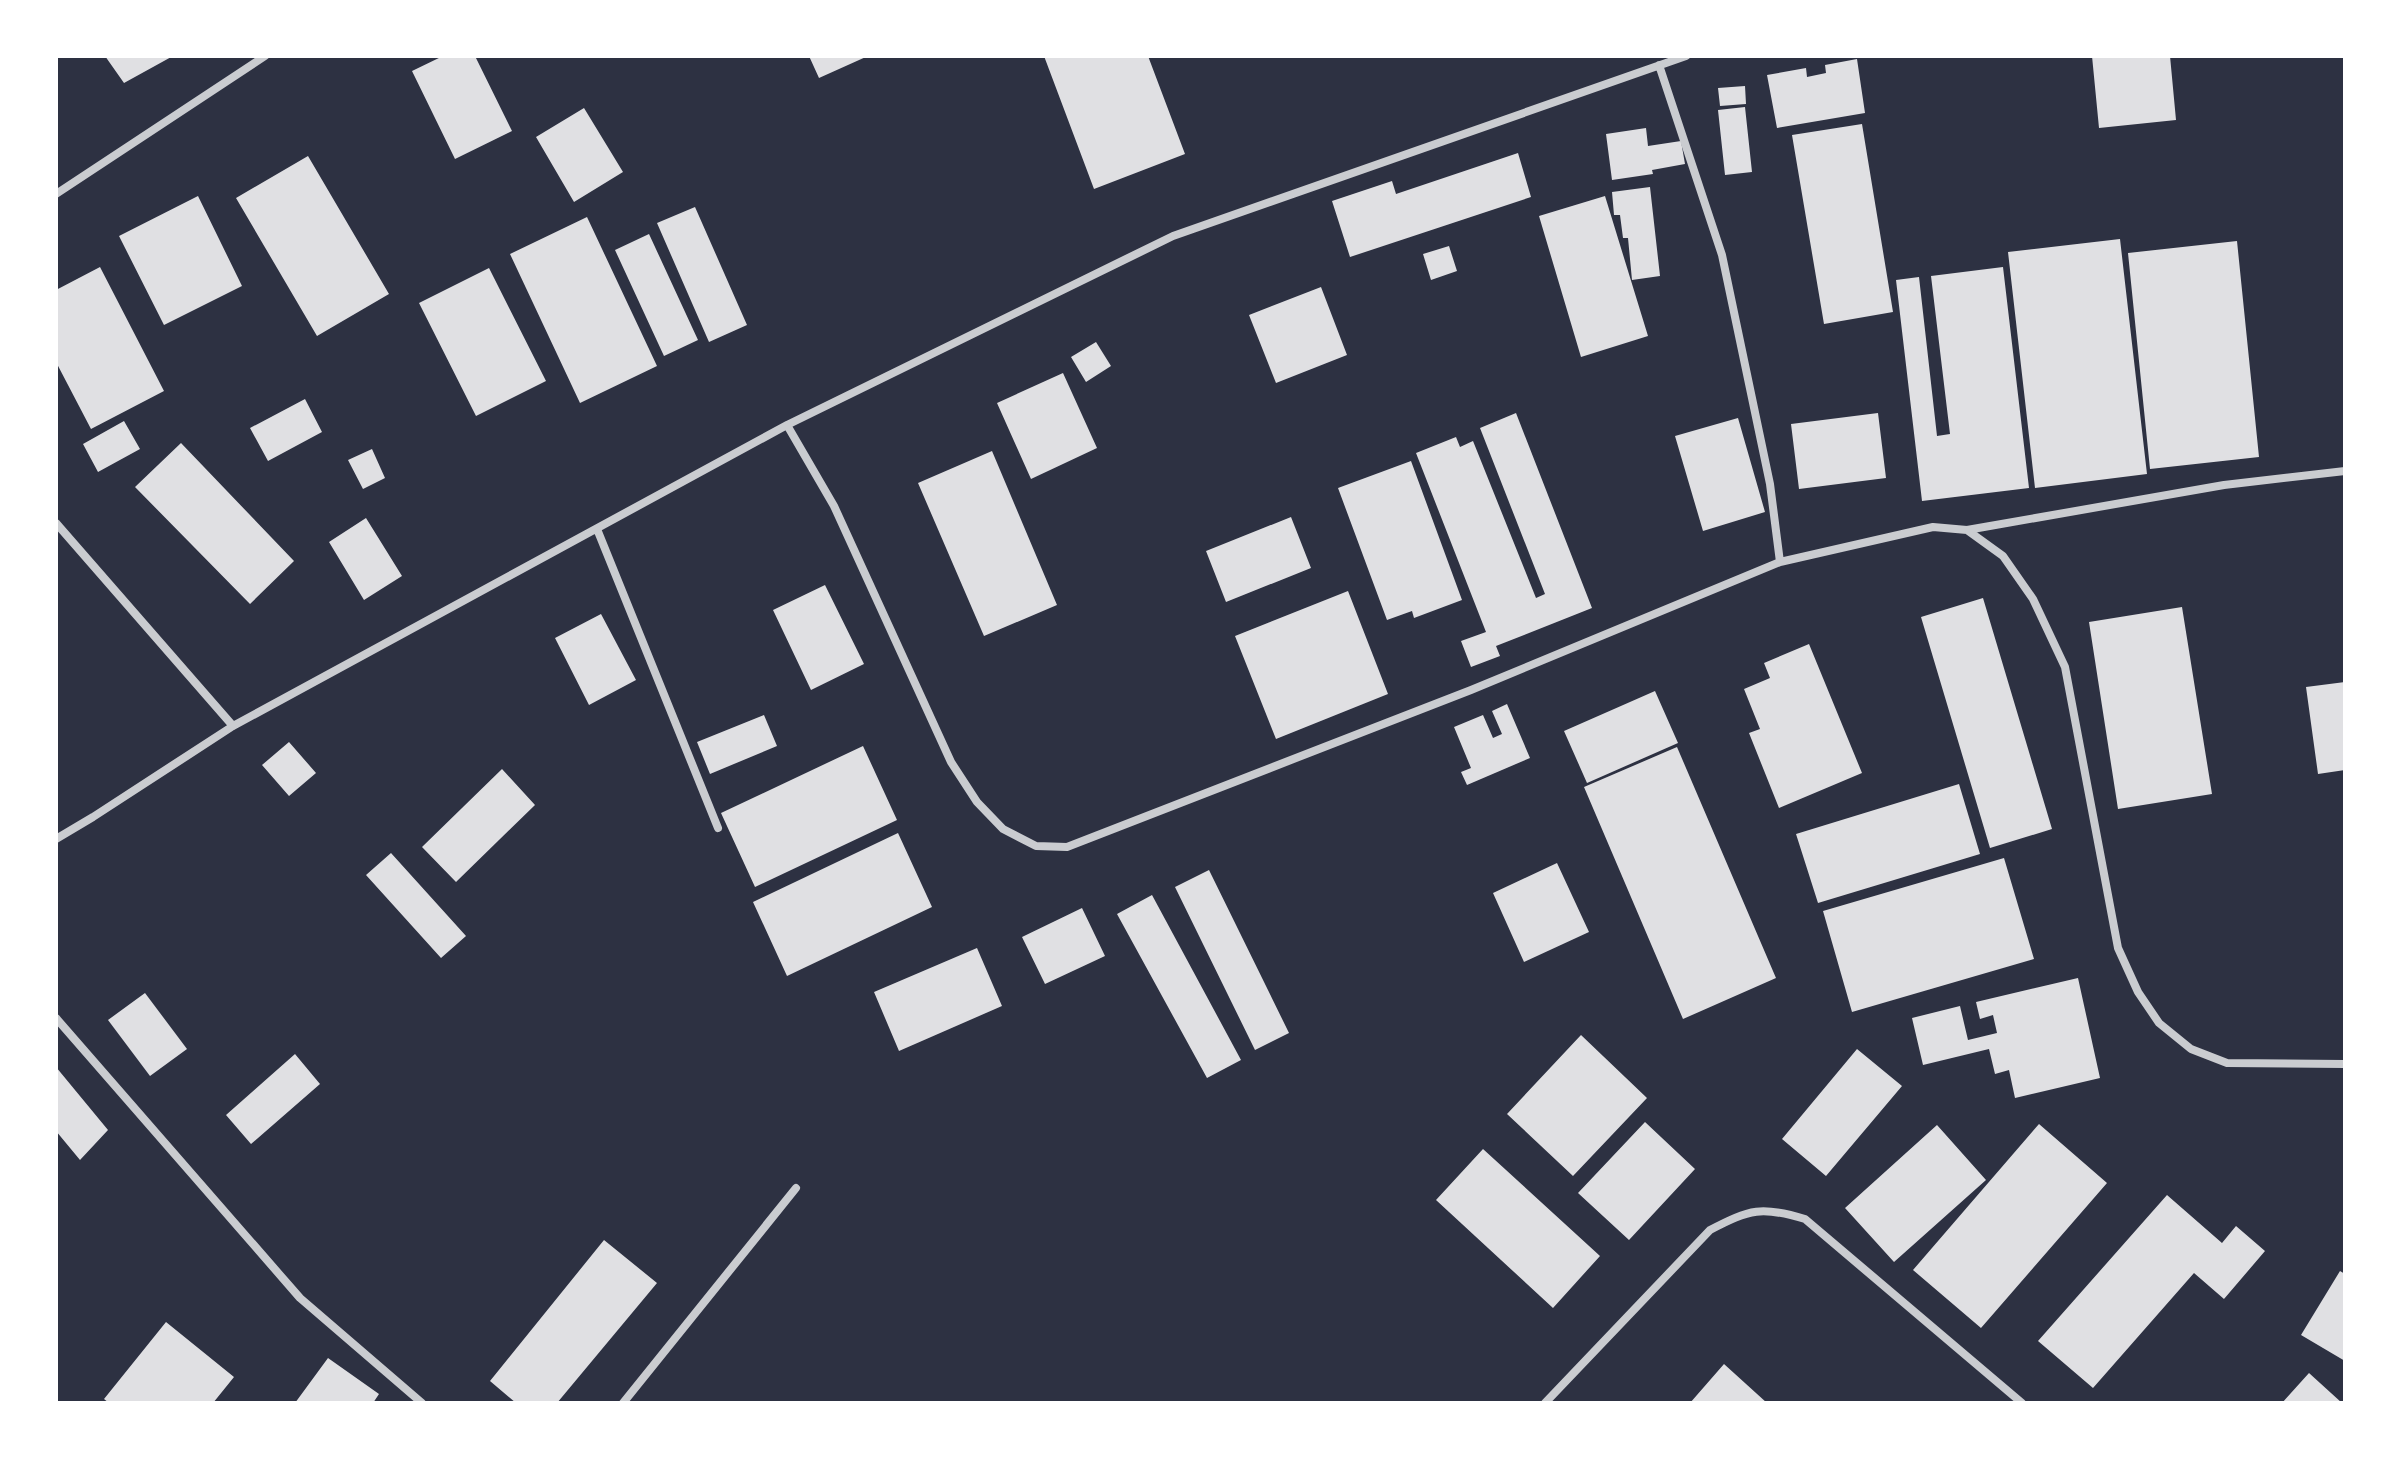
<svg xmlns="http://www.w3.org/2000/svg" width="2401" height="1459" font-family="'DejaVu Sans',sans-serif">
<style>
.building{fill:#e0e0e3}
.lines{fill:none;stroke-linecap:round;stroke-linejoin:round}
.minor{stroke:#caccd0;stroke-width:8}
</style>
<rect width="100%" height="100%" fill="#2d3142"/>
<!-- building -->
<path class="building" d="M 105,56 L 173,56 L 124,83 Z
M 443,56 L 475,56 L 512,131 L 455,159 L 412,71 Z
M 809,56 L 868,56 L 819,78 Z
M 1044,56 L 1148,56 L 1185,154 L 1094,189 Z
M 2092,56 L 2170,56 L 2176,120 L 2099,128 Z
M 1857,59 L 1865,113 L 1777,128 L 1767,75 L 1806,68 L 1807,77 L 1826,73 L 1825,65 Z
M 1745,86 L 1746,104 L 1720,106 L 1718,88 Z
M 1745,107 L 1752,172 L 1725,175 L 1718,110 Z
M 584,108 L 623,172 L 574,202 L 536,137 Z
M 1862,124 L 1893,312 L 1824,324 L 1792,135 Z
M 1646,128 L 1648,146 L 1681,141 L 1685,164 L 1652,170 L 1653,174 L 1612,180 L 1606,134 Z
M 1518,153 L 1531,197 L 1350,257 L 1332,201 L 1392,181 L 1396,194 Z
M 308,156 L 389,294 L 317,336 L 236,198 Z
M 1650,187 L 1660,276 L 1632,280 L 1628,238 L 1623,238 L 1620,215 L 1614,215 L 1612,192 Z
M 198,196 L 242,286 L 164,325 L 119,236 Z
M 1605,196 L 1648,336 L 1581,357 L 1539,216 Z
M 695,207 L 747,325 L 709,342 L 657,223 Z
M 587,217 L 657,366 L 580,403 L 510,254 Z
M 649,234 L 698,340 L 664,356 L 615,250 Z
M 2120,239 L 2147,474 L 2035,488 L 2008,252 Z
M 2237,241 L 2259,457 L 2150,469 L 2128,253 Z
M 1449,246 L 1457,271 L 1431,280 L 1423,254 Z
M 100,267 L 164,391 L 91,429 L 56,362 L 56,290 Z
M 2003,267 L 2029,488 L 1922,501 L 1896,280 L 1919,277 L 1937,436 L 1950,434 L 1931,276 Z
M 489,268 L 546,381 L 476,416 L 419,303 Z
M 1321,287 L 1347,355 L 1276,383 L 1249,315 Z
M 1096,342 L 1111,366 L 1086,382 L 1071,357 Z
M 1063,373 L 1097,448 L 1031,479 L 997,403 Z
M 305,399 L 322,432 L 268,461 L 250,428 Z
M 1516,413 L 1592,608 L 1496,646 L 1500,656 L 1471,667 L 1461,641 L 1486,632 L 1416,453 L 1456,437 L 1460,447 L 1473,441 L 1536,598 L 1545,594 L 1480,428 Z
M 1878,413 L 1886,478 L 1799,489 L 1791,424 Z
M 1738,418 L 1765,512 L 1703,531 L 1675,436 Z
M 124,421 L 140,449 L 98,472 L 83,444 Z
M 181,443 L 294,561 L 250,604 L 135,487 Z
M 372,449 L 385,478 L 363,489 L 348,460 Z
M 992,451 L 1057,605 L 984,636 L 918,483 Z
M 1411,461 L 1462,600 L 1414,618 L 1412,611 L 1387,620 L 1338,488 Z
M 1291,517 L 1311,568 L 1226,602 L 1206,551 Z
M 366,518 L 402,576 L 364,600 L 329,542 Z
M 825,585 L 864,664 L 811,690 L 773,610 Z
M 1348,591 L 1388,694 L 1276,739 L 1235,636 Z
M 1983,598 L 2052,829 L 1990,848 L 1921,617 Z
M 2182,607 L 2212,794 L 2118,809 L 2089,622 Z
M 601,614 L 636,680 L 589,705 L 555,638 Z
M 1809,644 L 1862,773 L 1779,808 L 1749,733 L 1760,729 L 1744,689 L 1770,678 L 1764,663 Z
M 2345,682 L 2345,770 L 2318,774 L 2306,687 Z
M 1655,691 L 1678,743 L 1587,783 L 1564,731 Z
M 1507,704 L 1530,758 L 1467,785 L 1461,772 L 1471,768 L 1454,727 L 1483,715 L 1493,738 L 1502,734 L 1492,711 Z
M 764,715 L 777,746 L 710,774 L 697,742 Z
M 289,742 L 316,773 L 289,796 L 262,765 Z
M 863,746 L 897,820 L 755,887 L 721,813 Z
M 1677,747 L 1776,978 L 1683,1019 L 1584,787 Z
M 502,769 L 535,805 L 456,882 L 422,847 Z
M 1959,784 L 1980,854 L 1818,903 L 1796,834 Z
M 898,833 L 932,907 L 787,976 L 753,902 Z
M 391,853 L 466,936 L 441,958 L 366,875 Z
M 2004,858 L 2034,959 L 1852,1012 L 1823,911 Z
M 1557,863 L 1589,932 L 1524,962 L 1493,893 Z
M 1209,870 L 1289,1033 L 1255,1050 L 1175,887 Z
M 1152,895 L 1241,1060 L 1207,1078 L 1117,914 Z
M 1082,908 L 1105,956 L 1045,984 L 1022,937 Z
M 977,948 L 1002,1006 L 899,1051 L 874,992 Z
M 2078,978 L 2100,1078 L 2015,1098 L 2009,1070 L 1995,1074 L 1989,1049 L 1923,1065 L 1912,1018 L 1960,1006 L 1968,1040 L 1997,1033 L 1993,1015 L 1980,1019 L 1976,1002 Z
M 145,993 L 187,1049 L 150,1076 L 108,1020 Z
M 1581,1035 L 1647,1098 L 1573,1176 L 1507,1114 Z
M 1857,1049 L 1902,1086 L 1826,1176 L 1782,1139 Z
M 295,1054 L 320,1084 L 251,1144 L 226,1115 Z
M 56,1067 L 108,1130 L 80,1160 L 56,1131 Z
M 1645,1122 L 1695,1169 L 1629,1240 L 1578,1193 Z
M 2039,1124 L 2107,1183 L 1981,1328 L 1913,1270 Z
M 1937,1125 L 1986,1180 L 1894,1262 L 1845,1208 Z
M 1483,1149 L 1600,1256 L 1553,1308 L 1436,1200 Z
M 2167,1195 L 2222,1243 L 2236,1226 L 2265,1251 L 2224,1299 L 2194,1273 L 2093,1388 L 2038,1341 Z
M 604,1240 L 657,1283 L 557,1403 L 516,1403 L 490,1381 Z
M 2340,1271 L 2345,1274 L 2345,1361 L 2301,1335 Z
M 166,1322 L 234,1377 L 213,1403 L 109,1403 L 104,1399 Z
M 328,1358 L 379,1394 L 373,1403 L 295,1403 Z
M 1724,1364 L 1767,1403 L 1690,1403 Z
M 2309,1373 L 2342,1403 L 2282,1403 Z"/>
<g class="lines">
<!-- minor -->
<path class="minor" d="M 1659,65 L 1722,255 L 1770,484 L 1780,562
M 56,194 L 265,56
M 787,425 L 834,506 L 951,762 L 977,802 L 1003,829 L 1036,846 L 1067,847 L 1471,690 L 1780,562 L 1933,527 L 1967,530 L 2003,556 L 2033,599 L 2065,667 L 2118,948 L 2138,992 L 2159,1023 L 2191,1049 L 2227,1063 L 2345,1064
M 56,523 L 233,726
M 597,529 L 718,828
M 1967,530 L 2224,485 L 2345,471
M 56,839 L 93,817 L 233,726 L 787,425 L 1173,236 L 1686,56
M 56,1018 L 300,1298 L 422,1403
M 623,1403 L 796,1188
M 1545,1403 L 1710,1230 C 1750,1209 1762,1206 1805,1219 L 2022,1403"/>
</g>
<!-- border -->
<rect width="2401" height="1459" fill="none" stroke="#ffffff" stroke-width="116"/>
</svg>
